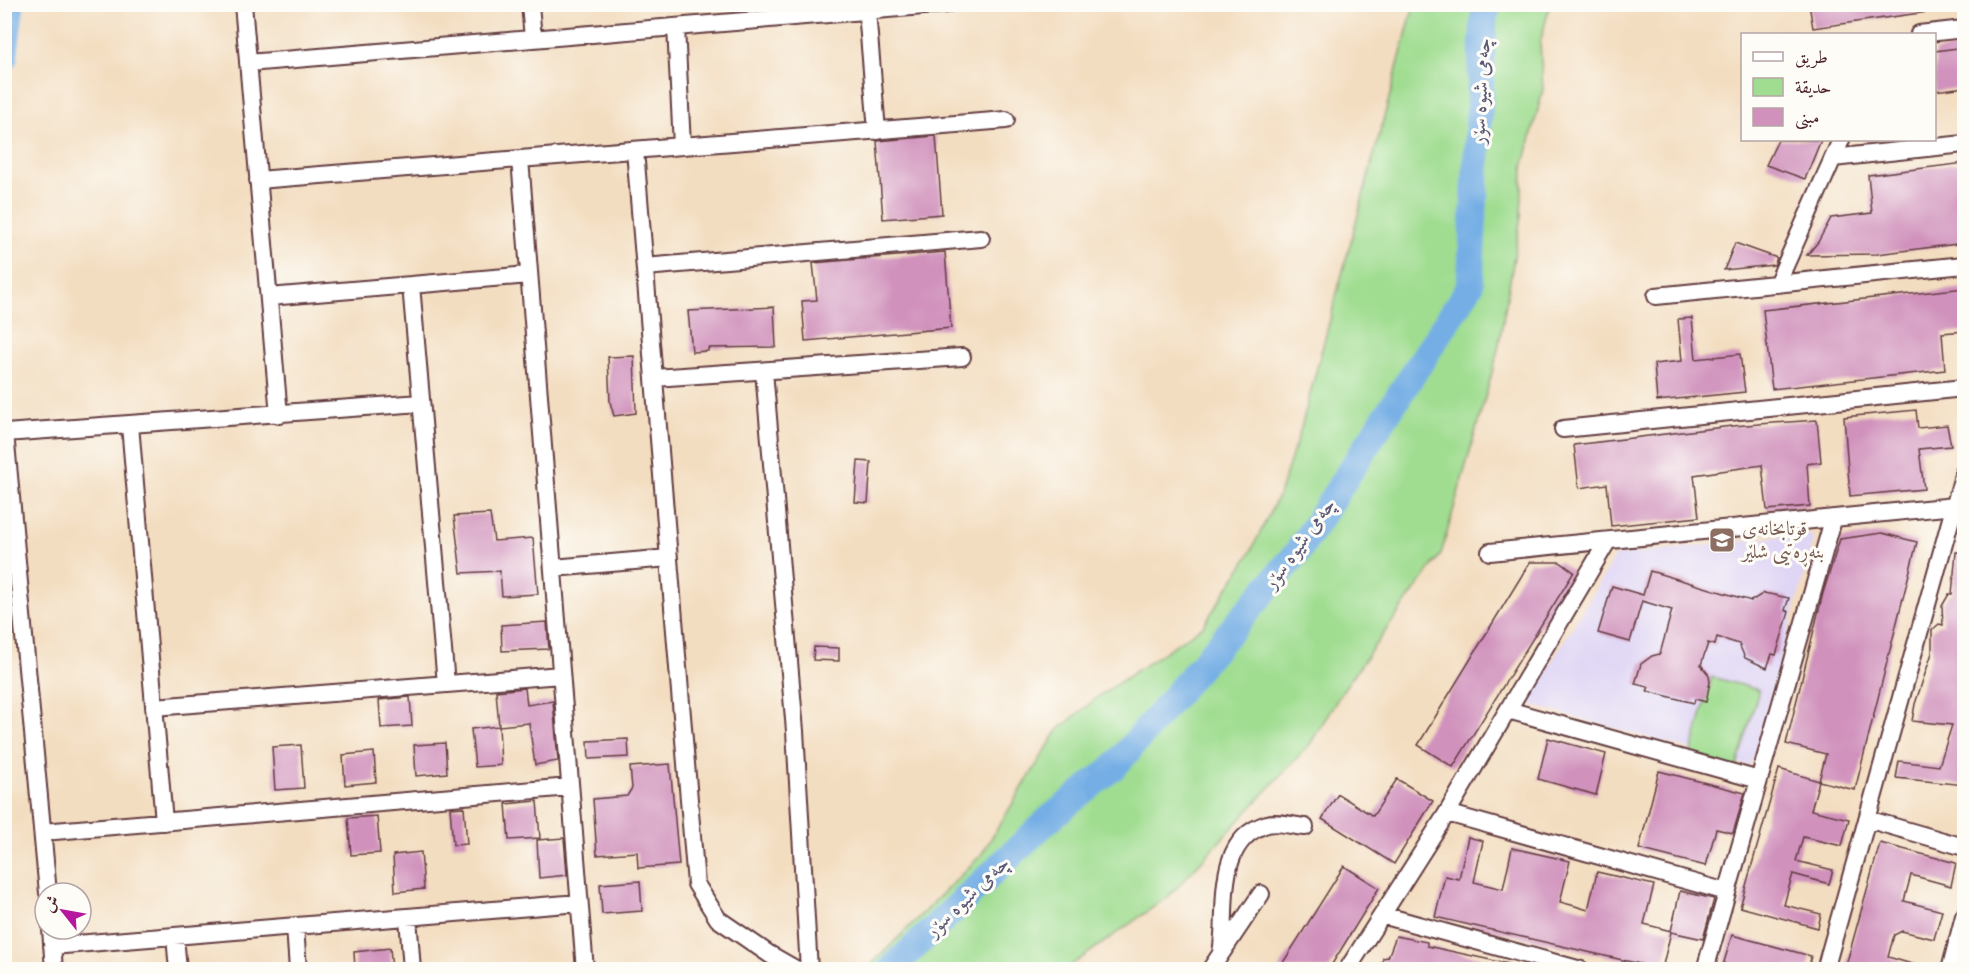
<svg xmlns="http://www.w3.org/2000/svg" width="1969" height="974" font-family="'IM FELL French Canon',Amiri,serif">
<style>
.built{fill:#dfd5f5}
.green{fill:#a0dd91;stroke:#757e5e;stroke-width:1.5}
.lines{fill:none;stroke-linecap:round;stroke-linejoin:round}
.river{stroke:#75aee5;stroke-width:27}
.building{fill:#d091bc}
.minor-casing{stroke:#633c41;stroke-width:20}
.minor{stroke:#fff;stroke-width:16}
.labels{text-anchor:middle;stroke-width:6;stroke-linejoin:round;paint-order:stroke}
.education-label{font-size:20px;fill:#785e54;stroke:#fdfcf7;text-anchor:start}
.water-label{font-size:21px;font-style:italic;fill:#5b5875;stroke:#fdfcf7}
</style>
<rect width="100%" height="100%" fill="#fdfcf7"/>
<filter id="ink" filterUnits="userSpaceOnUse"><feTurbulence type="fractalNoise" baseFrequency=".0167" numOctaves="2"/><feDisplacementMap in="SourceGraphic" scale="12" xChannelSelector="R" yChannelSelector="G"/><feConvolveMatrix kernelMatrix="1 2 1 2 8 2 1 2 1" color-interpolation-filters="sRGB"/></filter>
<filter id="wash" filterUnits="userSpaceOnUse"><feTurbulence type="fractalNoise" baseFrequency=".008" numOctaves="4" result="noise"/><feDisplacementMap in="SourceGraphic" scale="24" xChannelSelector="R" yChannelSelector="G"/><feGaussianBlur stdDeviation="1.35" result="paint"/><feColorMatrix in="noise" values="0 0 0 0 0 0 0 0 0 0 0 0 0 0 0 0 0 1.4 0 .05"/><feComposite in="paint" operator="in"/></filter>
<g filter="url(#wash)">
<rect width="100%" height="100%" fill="#f3ddc0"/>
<!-- built -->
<path class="built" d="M 1807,533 L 1814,537 L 1814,540 L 1754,755 L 1749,766 L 1532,705 L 1532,695 L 1615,556 Z"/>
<!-- green -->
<path class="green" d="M 1414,5 L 1550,5 L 1540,43 L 1543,90 L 1523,168 L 1521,217 L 1497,355 L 1441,554 L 1345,687 L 1310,744 L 1169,896 L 1066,969 L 867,969 L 981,855 L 1058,730 L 1099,696 L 1203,626 L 1248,557 L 1280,492 L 1301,428 Z
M 1712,677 L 1759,690 L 1736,769 L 1690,756 Z"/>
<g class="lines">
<!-- river -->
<path class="river" d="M 4,58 L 11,4
M 890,970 L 1049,819 L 1115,766 L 1297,553 L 1470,286 L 1484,16 L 1489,4"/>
</g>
<g id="blocks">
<!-- building -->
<path class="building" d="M 1809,4 L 1926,4 L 1927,12 L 1813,28 Z
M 1965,47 L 1965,87 L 1935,91 L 1935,51 Z
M 936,136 L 942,214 L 883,219 L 877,141 Z
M 1778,140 L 1821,140 L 1805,179 L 1766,165 Z
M 1965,163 L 1965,243 L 1877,254 L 1807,255 L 1818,242 L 1831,218 L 1872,213 L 1868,175 Z
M 1735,243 L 1777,258 L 1774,265 L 1724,270 Z
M 945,252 L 951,328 L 805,341 L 802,301 L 817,300 L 813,263 Z
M 1965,288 L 1965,331 L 1942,333 L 1945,370 L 1772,389 L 1763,310 Z
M 774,307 L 776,347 L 708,348 L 708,351 L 692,352 L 688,311 Z
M 1692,318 L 1696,359 L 1740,354 L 1745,392 L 1657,401 L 1654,364 L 1682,361 L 1678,319 Z
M 634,356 L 636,413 L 614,416 L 610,402 L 608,357 Z
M 1916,410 L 1918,428 L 1947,425 L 1951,446 L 1919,449 L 1924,489 L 1850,496 L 1844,417 Z
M 1817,420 L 1821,462 L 1807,464 L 1810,506 L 1767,510 L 1762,465 L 1694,475 L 1699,517 L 1611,526 L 1607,484 L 1579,488 L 1574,445 L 1732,426 Z
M 858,461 L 871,462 L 868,503 L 855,502 Z
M 490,514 L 494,541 L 533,538 L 538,594 L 502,596 L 500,571 L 461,573 L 454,516 Z
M 1882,533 L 1917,542 L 1855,790 L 1819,781 L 1826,754 L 1786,744 L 1823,593 L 1840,539 Z
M 1956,552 L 1965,553 L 1965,785 L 1896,778 L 1899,761 L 1939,766 L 1952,725 L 1912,721 L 1915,704 L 1932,653 L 1932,630 L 1939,624 L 1943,625 L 1942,606 L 1949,594 L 1952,594 Z
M 1530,562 L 1560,562 L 1574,572 L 1453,767 L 1418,745 Z
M 1650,571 L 1751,601 L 1764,593 L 1789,598 L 1785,610 L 1789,612 L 1776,655 L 1772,654 L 1767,668 L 1745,658 L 1739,644 L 1717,637 L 1715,645 L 1708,643 L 1701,665 L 1709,675 L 1710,682 L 1706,702 L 1695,699 L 1694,703 L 1647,691 L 1649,687 L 1635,684 L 1641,664 L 1652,656 L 1660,654 L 1672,610 L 1642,601 L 1630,642 L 1598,633 L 1612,586 L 1643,595 Z
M 547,622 L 549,649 L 502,651 L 501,625 Z
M 814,647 L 839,648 L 839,661 L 813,660 Z
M 525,688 L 527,705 L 553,701 L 558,761 L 535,765 L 529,723 L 499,726 L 496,691 Z
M 410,697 L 412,726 L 381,728 L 379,700 Z
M 499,726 L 501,765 L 475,767 L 471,729 Z
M 1548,738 L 1606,754 L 1596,795 L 1538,779 Z
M 628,739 L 629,757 L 589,759 L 588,741 Z
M 445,743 L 447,773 L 416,776 L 414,745 Z
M 301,745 L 304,788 L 275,790 L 272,747 Z
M 374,752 L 376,782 L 345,785 L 343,755 Z
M 670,764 L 679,865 L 638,868 L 637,852 L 597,855 L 593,799 L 627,796 L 632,788 L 630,767 Z
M 1779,769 L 1819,781 L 1811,810 L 1849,819 L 1842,846 L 1803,837 L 1796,861 L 1833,870 L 1829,884 L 1793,874 L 1788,890 L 1784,905 L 1821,914 L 1818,928 L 1740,907 Z
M 1659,771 L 1745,793 L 1733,833 L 1716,829 L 1706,866 L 1639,849 Z
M 1397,779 L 1433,801 L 1394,864 L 1322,819 L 1338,794 L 1373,816 Z
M 537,801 L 540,838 L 509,840 L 506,804 Z
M 464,807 L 467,844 L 453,845 L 450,808 Z
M 377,816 L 380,853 L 351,855 L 348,818 Z
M 1468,837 L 1483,841 L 1474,882 L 1503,889 L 1512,848 L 1570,861 L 1560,902 L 1575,906 L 1588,910 L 1597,872 L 1654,885 L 1644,924 L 1671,931 L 1680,891 L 1714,899 L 1703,939 L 1671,932 L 1662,969 L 1435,917 L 1445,876 L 1459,879 Z
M 564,838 L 567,875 L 539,878 L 537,840 Z
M 1880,843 L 1956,863 L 1951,886 L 1911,875 L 1904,901 L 1942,911 L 1934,939 L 1902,931 L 1894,935 L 1888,957 L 1919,966 L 1918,969 L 1845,969 Z
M 421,852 L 424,889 L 395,892 L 393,855 Z
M 1344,866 L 1379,888 L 1329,969 L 1279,969 Z
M 640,881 L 642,911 L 602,914 L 600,884 Z
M 1732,935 L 1811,956 L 1808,969 L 1722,969 Z
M 1396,936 L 1427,942 L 1427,946 L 1441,949 L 1509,964 L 1509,969 L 1381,968 L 1383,958 L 1388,957 Z
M 390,948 L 392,969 L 355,969 L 354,952 Z"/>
</g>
</g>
<g filter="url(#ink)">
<use href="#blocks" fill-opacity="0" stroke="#633c41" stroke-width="1.5"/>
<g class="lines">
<defs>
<path id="minor" d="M 243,4 L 279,415
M 530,4 L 533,39
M 867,11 L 877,131
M 676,27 L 682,146
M 1919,34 L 1964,29
M 248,63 L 947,4
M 635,150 L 696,884 L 718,919 L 769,954 L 797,970
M 1833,158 L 1964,144
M 520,159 L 585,970
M 258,180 L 1006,120
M 645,267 L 981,238
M 1777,284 L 1841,140
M 411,285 L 446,684
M 1656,296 L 1964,265
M 269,297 L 529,275
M 764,371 L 795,731 L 809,970
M 654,378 L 962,357
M 130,425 L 164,822
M 1563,429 L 1964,388
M 1490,552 L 1955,506
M 553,568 L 669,558
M 154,707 L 561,675
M 1508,710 L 1759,780
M 1447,813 L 1727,892
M 1867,819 L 1964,847
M 43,832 L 570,787
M 48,893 L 5,433 L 421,403
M 1382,915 L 1581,970
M 408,917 L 412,970
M 295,926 L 298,970
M 51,929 L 54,970
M 175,936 L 178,970
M 52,946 L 579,903
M 1221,953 C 1229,912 1212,841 1267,824 C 1277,821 1294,826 1305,827
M 1210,970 L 1261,894
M 1347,970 L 1447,813 L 1607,542
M 1705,970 L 1833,520
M 1825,970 L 1964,472
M 1950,970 L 1964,916"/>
</defs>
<!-- minor casing -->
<use href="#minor" class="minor-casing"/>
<!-- minor -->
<use href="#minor" class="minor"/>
</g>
</g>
<!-- icons -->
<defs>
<symbol id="school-square" viewBox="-11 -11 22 22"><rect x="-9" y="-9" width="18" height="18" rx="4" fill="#8d6e63" stroke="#fdfcf7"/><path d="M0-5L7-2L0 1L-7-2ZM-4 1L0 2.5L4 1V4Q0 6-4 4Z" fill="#fff"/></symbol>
</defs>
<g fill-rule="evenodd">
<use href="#school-square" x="1707" y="525" width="30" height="30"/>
</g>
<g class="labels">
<!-- education labels -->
<g class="education-label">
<text x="1742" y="535">قوتابخانەی<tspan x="1742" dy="23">بنەڕەتیی شلێر</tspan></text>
</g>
<!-- water labels -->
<g class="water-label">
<text transform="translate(1480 91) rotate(-87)" y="7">چەمی شیوە سۆر</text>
<text transform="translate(1299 543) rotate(-54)" y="7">چەمی شیوە سۆر</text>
<text transform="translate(967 896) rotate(-44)" y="7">چەمی شیوە سۆر</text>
</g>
</g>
<!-- margin -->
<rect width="1969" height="974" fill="none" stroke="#fdfcf7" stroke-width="24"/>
<!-- legend -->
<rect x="1741" y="33" width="195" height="108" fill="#fdfcf7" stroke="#b5a4a5" stroke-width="1.5"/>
<rect x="1753" y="52" width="30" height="9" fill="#ffffff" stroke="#b5a4a5" stroke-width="1.5"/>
<text x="1795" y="63" font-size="18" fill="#4a1f2b">طريق</text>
<rect x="1753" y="78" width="30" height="18" fill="#a0dd91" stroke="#b5a4a5" stroke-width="1.5"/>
<text x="1795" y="93" font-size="18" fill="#4a1f2b">حديقة</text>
<rect x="1753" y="108" width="30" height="18" fill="#d091bc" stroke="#b5a4a5" stroke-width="1.5"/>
<text x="1795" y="123" font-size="18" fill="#4a1f2b">مبنى</text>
<!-- north arrow -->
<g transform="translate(63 911) rotate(301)"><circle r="28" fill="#fdfcf7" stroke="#b5a4a5" stroke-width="1.5"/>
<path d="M0-4.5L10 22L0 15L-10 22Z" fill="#b5179e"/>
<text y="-9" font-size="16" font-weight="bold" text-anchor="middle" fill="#4a1f2b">ش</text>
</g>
</svg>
